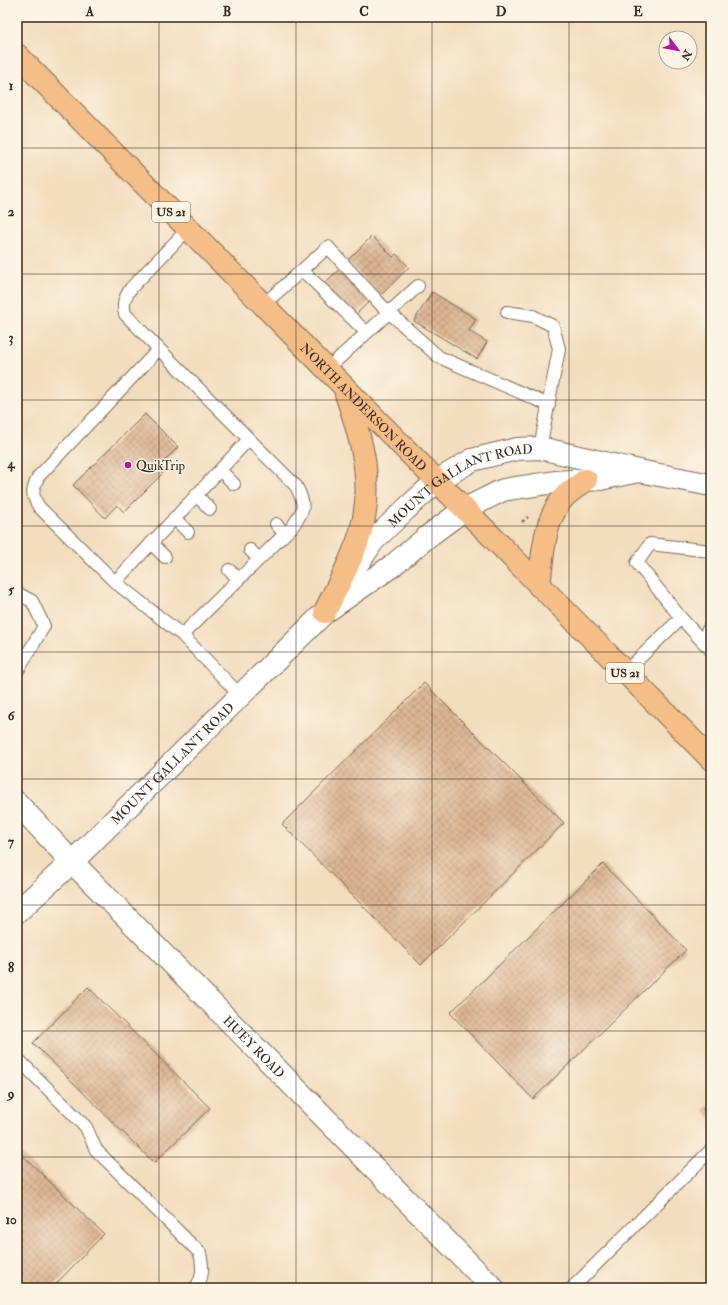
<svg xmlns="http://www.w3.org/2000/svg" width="728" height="1305" font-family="'IM FELL Double Pica',serif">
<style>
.building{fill:url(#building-cross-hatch)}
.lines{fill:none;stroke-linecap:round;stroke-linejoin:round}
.service-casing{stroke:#7b6956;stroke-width:14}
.minor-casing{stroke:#7b6956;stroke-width:24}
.tertiary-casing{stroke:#7b6956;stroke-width:24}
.primary-casing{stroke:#7b6956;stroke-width:24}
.path{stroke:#7b6956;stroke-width:2.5;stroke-dasharray:3 3;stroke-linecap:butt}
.service{stroke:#fff;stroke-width:12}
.minor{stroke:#fff;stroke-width:22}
.tertiary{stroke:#fff;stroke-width:22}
.primary{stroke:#f6be87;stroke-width:22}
.grid{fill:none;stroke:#3b2a1e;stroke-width:1;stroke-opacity:0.55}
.poi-dot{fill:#b5179e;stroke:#fcf5e5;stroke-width:1.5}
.labels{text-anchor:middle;stroke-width:3;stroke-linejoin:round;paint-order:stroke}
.shield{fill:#fcf5e5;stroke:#75675a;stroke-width:1}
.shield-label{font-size:12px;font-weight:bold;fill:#3b2a1e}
.street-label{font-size:13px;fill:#3b2a1e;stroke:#fcf5e5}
.poi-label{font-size:13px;fill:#3b2a1e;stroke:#fcf5e5;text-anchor:start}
.neatline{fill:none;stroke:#3b2a1e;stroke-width:1.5}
.grid-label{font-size:13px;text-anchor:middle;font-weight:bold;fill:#3b2a1e}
</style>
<defs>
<pattern id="building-cross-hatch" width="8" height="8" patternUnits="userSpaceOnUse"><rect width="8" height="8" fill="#ddb694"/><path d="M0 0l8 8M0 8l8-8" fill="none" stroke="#b49478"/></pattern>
</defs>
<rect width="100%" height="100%" fill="#fcf5e5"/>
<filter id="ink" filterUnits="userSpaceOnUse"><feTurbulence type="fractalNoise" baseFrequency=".025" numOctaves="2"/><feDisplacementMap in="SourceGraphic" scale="8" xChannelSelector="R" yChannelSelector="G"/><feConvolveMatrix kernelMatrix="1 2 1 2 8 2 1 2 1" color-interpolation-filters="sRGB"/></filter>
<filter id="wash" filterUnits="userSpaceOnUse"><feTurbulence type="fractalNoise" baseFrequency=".012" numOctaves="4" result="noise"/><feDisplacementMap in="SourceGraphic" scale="16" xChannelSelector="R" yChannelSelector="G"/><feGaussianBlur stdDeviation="0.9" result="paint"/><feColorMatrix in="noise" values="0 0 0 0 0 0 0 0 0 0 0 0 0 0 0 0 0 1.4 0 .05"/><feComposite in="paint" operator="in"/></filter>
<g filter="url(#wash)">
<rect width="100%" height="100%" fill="#f2ddbe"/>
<g id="blocks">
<!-- building -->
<path class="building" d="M 372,236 L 393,257 L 396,254 L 409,267 L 381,295 L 347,261 Z
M 341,268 L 372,299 L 354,316 L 322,285 Z
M 432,292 L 476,319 L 469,331 L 487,342 L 477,359 L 414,321 Z
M 145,414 L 178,447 L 159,466 L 165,471 L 124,512 L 117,505 L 105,518 L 73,485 Z
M 424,683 L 564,823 L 421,965 L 282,824 Z
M 603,864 L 686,950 L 533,1099 L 450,1013 Z
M 88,987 L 210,1108 L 154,1163 L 33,1043 Z
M 711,1102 L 711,1118 L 703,1110 Z
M 17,1150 L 104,1234 L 52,1288 L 17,1288 Z"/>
</g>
</g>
<g filter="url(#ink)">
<use href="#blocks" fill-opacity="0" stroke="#7b6956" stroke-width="1"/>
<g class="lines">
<defs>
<path id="service" d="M 302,270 L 366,332
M 263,305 L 328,247 L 383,307 L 439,357 L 549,405
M 507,312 L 533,316 L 553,326 L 559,349 L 540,448
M 159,349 L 125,314 C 122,304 125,297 131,288 L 188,229
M 326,370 L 418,286
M 220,470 L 234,484
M 196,495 L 210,509
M 174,518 L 188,532
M 276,524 L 285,534
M 151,543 L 165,557
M 250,550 L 259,559
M 229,570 L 239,579
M 115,582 L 249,439
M 17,593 L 32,601 L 44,626 L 17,672
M 681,618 L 637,563 L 650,544 L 711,551
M 182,635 L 292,527 C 305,510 306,505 296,486 L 159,349 L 38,477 C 32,491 31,494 39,507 L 115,582 L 182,635 L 240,695
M 702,641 L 711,650
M 625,672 L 681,618 L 702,641 L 711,624
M 17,1058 L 86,1127 L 96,1150 L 200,1253 C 203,1266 204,1278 195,1288
M 572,1288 L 711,1150"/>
<g id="minor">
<path id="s1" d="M 17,803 L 72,862 L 493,1288"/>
</g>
<g id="tertiary">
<path id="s2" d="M 347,579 L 374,540 L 406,509 L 437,481 L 472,460 L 517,449 L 540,448 L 639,471 L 711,485"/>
<path id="s3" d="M 17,912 L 72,862 L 325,612 L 392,566 L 431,534 L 465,509 L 503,490 L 555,482 L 600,479 L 639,471"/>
</g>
<g id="primary">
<path id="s4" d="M 17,55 L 711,759"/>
<path d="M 539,586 C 543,556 543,518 566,495 C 572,490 579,485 586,480"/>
<path d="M 325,612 C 336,588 353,559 360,534 C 375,486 362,440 346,394"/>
</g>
</defs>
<!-- service casing -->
<use href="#service" class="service-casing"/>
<!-- minor casing -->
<use href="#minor" class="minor-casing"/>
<!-- tertiary casing -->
<use href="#tertiary" class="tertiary-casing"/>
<!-- primary casing -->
<use href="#primary" class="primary-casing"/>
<!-- path -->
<path class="path" d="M 522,522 L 528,517"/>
<!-- service -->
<use href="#service" class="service"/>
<!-- minor -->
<use href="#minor" class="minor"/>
<!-- tertiary -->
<use href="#tertiary" class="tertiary"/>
<!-- primary -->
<use href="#primary" class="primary"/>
</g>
</g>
<!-- grid -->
<path class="grid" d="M 159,17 L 159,1288M 296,17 L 296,1288M 432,17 L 432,1288M 569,17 L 569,1288M 17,148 L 711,148M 17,274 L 711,274M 17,400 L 711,400M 17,526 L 711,526M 17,652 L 711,652M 17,779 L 711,779M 17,905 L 711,905M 17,1031 L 711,1031M 17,1157 L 711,1157"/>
<!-- markers -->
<circle class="poi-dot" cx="128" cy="465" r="4"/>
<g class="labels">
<!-- shield labels -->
<g class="shield">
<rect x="152" y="202" width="38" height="20" rx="3"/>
<rect x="606" y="663" width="38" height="20" rx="3"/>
</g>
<g class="shield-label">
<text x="171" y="216">US 21</text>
<text x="625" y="677">US 21</text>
</g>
<!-- street labels -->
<g class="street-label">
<text dy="5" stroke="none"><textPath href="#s4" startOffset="494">NORTH ANDERSON ROAD</textPath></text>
<text dy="5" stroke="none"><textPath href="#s2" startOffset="153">MOUNT GALLANT ROAD</textPath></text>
<text dy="5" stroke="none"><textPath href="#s3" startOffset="215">MOUNT GALLANT ROAD</textPath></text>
<text dy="5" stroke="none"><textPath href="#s1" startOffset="340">HUEY ROAD</textPath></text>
</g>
<!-- poi labels -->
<g class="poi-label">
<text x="136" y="470">QuikTrip</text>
</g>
</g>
<!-- margin -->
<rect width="728" height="1305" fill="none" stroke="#fcf5e5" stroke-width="44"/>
<!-- north arrow -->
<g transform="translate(678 50) rotate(122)"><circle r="19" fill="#fcf5e5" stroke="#afa495"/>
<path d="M0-3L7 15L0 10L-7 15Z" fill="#b5179e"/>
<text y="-6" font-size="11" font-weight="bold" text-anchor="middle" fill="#3b2a1e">N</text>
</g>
<rect x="22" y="22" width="684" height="1261" class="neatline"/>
<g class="grid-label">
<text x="90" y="16">A</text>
<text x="227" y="16">B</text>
<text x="364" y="16">C</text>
<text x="501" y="16">D</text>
<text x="638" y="16">E</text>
<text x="11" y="90">1</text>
<text x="11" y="216">2</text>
<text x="11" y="342">3</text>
<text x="11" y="468">4</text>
<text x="11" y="594">5</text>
<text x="11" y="720">6</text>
<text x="11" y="846">7</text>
<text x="11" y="972">8</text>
<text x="11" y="1098">9</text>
<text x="11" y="1224">10</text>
</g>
</svg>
